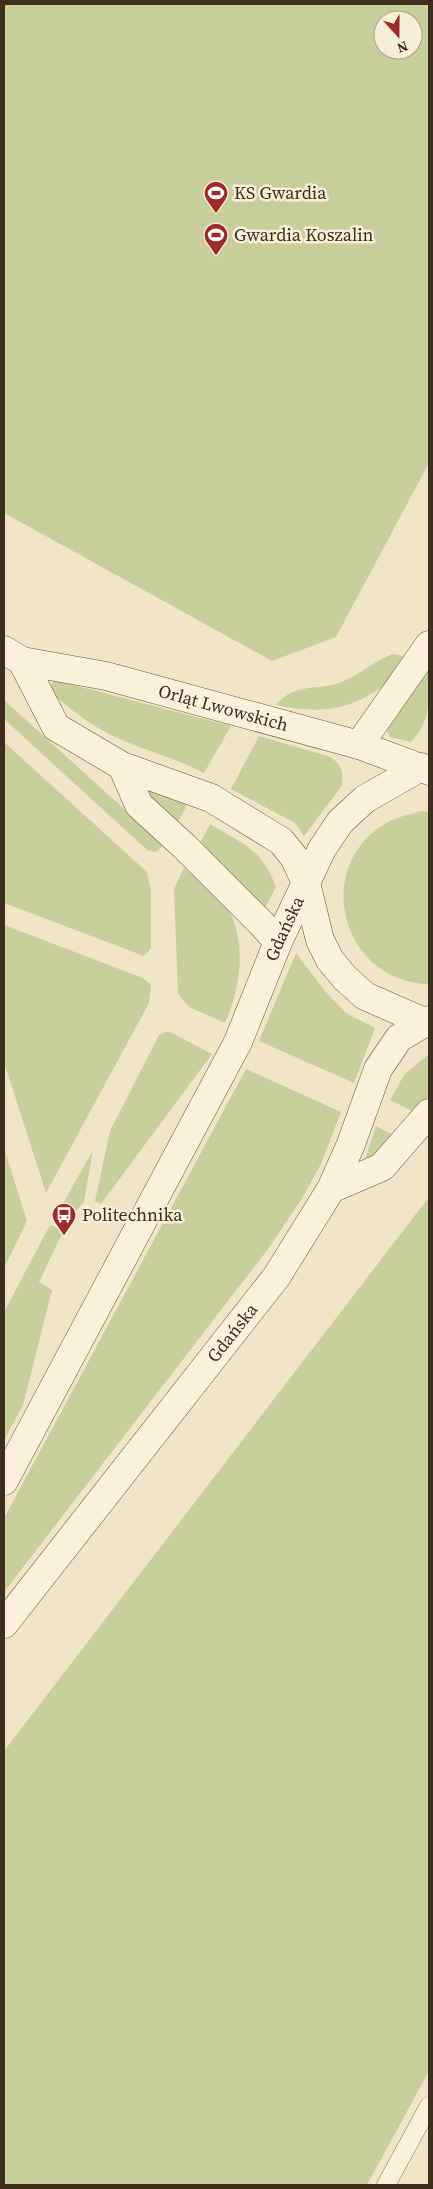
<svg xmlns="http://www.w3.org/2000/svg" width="433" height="2189" font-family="'Source Serif 4',serif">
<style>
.green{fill:#c9cf9b;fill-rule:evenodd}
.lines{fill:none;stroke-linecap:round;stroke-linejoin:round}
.service-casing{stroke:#8d765c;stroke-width:19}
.secondary-casing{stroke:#6f573f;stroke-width:29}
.service{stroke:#faf1dc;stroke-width:18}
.secondary{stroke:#faf1dc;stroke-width:28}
.labels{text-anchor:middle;stroke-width:5;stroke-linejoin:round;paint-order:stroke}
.poi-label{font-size:18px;fill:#3d2e20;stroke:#f7eed8;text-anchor:start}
.street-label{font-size:18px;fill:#3d2e20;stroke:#f7eed8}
</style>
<rect width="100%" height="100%" fill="#f0e4c8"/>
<!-- green -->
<path class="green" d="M 4,4 L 429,4 L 429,463 L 336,637 L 272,661 L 4,513 ZM 383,20 L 413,20 L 413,50 L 383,50 Z
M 393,654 L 405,656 C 398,665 392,676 385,685 C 381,689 374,692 369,695 C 339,713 309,712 276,705 C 296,681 317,692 341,682 C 360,675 374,661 393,654 Z
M 429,665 C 429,696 433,719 411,742 L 390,737 L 387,731 Z
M 54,680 L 231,726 L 204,773 C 174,757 141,750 111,735 C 88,724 68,706 48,691 Z
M 4,700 L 164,845 L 156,852 L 147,850 L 4,719 Z
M 259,736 L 328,756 C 341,763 345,772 341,787 L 304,836 L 295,823 L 231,789 Z
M 4,742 L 147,872 L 151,891 L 151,948 L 144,956 L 4,903 Z
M 150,788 L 187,805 L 177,824 L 145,794 Z
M 422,811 L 429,812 L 429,984 C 340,982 310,863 390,821 C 400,816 411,814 422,811 Z
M 210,824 C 243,844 262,849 276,887 L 264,910 L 199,845 Z
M 184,868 C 195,878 218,892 225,904 C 248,938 241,988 225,1023 L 189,1007 L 178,994 L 174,889 Z
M 4,925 L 143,978 L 151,985 L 149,1003 L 46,1193 L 4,1062 Z
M 296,953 L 325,991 L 346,1013 L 375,1028 L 354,1083 L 259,1041 Z
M 168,1031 L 212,1054 L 101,1204 L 95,1201 L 110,1131 L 159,1035 Z
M 429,1054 L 429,1095 L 414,1112 L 390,1100 L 404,1075 Z
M 246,1069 L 341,1112 L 321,1164 L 301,1200 L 268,1249 L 4,1592 L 4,1518 Z
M 376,1126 L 395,1136 L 363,1166 Z
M 4,1148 L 27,1221 L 4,1268 Z
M 93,1150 L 84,1202 L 73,1214 L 60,1209 Z
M 429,1197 L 429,2071 L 367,2185 L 4,2185 L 4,1751 Z
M 50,1225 L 64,1230 L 39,1282 L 52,1290 L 23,1405 L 4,1440 L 4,1312 Z"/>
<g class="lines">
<defs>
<path id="service" d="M 386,2185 L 429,2106"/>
<g id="secondary">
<path id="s1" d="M 4,650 L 22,661 L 106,676 L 359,745 L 429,771"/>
<path d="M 22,661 L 56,727 L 122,766 L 211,798 L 281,841 L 294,857 L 306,883 L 320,940 L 330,960 L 345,978 L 365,996 L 429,1024"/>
<path d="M 359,745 L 429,645"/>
<path d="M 122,766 L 139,805 L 185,847 L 261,923 L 278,942"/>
<path d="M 331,1189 L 382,1167 L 429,1113"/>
<path id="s2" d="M 4,1481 L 238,1042 L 278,942 L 322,849 L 340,822 L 365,799 L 421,767"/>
<path id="s3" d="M 4,1624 L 277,1276 L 331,1189 L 351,1144 L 378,1069 L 399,1038 L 429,1020"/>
</g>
</defs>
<!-- service casing -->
<use href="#service" class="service-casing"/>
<!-- secondary casing -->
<use href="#secondary" class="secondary-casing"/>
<!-- service -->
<use href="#service" class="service"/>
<!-- secondary -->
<use href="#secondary" class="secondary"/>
</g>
<!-- icons -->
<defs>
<symbol id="stadium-pin" viewBox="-11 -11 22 30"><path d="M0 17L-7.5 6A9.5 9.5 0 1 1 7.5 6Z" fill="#9e2a2b" stroke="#f7eed8"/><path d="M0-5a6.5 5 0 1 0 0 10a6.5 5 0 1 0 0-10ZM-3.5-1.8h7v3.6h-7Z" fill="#fff"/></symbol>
<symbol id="bus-pin" viewBox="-11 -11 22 30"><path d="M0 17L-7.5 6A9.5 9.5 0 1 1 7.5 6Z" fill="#9e2a2b" stroke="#f7eed8"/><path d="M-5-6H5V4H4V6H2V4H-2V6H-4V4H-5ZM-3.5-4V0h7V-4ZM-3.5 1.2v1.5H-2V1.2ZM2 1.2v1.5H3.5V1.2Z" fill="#fff"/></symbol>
</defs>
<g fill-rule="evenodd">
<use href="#stadium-pin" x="202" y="179" width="28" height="38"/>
<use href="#stadium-pin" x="202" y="221" width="28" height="38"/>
<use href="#bus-pin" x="50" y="1201" width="28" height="38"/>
</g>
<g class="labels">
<!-- poi labels -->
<g class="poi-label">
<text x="234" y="199">KS Gwardia</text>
<text x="234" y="241">Gwardia Koszalin</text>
<text x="82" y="1221">Politechnika</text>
</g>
<!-- street labels -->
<g class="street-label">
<text dy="6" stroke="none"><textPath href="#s1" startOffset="228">Orląt Lwowskich</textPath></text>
<text dy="6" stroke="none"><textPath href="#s2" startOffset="620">Gdańska</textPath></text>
<text dy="6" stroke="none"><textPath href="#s3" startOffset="370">Gdańska</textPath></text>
</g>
</g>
<!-- border -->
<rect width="433" height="2189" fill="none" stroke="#3d2e20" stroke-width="10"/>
<!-- north arrow -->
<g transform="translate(398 35) rotate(159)"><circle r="24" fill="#f7eed8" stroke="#ada18e"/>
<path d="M0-4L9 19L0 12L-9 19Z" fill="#9e2a2b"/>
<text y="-8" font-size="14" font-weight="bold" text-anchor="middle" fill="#3d2e20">N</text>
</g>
</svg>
